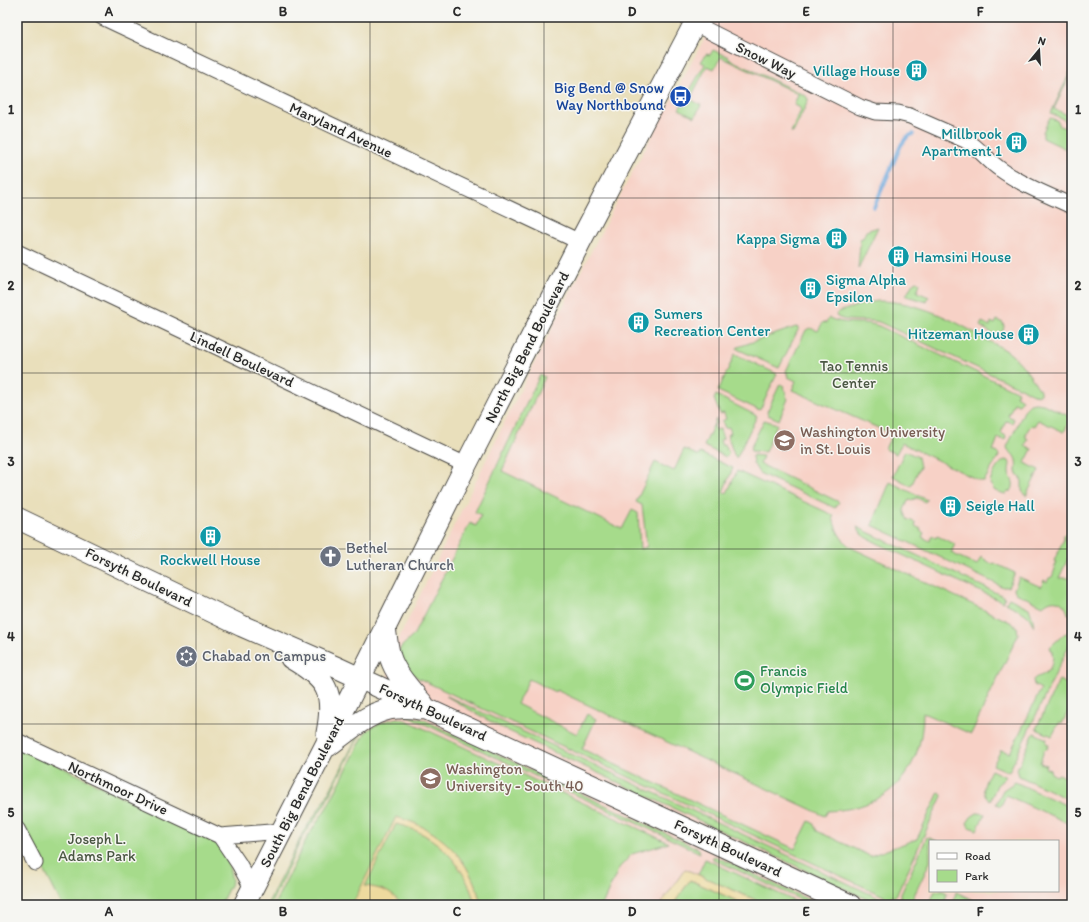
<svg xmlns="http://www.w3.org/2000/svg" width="1089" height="922" font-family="Itim,sans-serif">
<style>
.built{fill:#f7d1c6;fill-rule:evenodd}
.green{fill:#a6db8b;stroke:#68835b}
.sand{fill:#eeda9e;stroke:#8c8264}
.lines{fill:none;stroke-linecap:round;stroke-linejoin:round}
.stream{stroke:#6aa5da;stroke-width:4}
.street-casing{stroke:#484641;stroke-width:17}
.secondary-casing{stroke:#484641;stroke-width:23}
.street{stroke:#fff;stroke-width:15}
.secondary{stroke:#fff;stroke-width:21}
.grid{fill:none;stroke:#2b2b2b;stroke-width:1;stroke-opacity:0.55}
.labels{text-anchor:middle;stroke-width:3;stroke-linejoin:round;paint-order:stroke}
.street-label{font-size:15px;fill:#2b2b2b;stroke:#f6f6f2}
.culture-label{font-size:15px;fill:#0d838f;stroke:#f6f6f2;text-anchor:end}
.transit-label{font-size:15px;fill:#164399;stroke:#f6f6f2;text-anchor:end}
.park-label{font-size:15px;fill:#4a5743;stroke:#f6f6f2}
.education-label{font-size:15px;fill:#785e54;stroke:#f6f6f2;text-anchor:start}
.worship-label{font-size:15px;fill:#5b616d;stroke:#f6f6f2;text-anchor:start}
.leisure-label{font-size:15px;fill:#27864d;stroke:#f6f6f2;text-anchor:start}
.neatline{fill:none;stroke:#2b2b2b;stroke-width:1.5}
.grid-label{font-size:13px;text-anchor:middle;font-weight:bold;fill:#2b2b2b}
</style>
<rect width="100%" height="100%" fill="#f6f6f2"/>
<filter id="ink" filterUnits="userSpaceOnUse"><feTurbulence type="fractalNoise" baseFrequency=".025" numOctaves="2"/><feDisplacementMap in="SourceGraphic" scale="8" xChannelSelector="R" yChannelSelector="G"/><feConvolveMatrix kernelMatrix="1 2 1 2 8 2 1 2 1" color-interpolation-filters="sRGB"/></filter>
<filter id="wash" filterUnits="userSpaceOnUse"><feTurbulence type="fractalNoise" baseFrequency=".012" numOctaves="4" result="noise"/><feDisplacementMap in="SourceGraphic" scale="16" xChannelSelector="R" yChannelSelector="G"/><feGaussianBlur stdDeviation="0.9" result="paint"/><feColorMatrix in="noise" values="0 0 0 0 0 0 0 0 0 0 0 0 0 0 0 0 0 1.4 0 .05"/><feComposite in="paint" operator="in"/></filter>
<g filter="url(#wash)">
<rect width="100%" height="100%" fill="#e9dfbb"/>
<!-- built -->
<path class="built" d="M 716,17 L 1072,17 L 1072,905 L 275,905 L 365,737 L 381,703 L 395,646 L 513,405 L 618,199 ZM 930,841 L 1058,841 L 1058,891 L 930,891 Z"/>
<!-- green -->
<path class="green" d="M 713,50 L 729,57 L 729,59 L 806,96 L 808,99 L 808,101 L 793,133 L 791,132 L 801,110 L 799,107 L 794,105 L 798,94 L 721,57 L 714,69 L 707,66 L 690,99 L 701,105 L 695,117 L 679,109 L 705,64 L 701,62 L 706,54 L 710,55 Z
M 1070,72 L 1072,72 L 1072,76 L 1069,77 L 1054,109 L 1072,117 L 1072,124 L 1051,113 Z
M 1051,118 L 1058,121 L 1060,126 L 1065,128 L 1069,126 L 1072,127 L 1072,152 L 1043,138 L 1043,132 L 1049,119 Z
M 878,227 L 858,269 L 860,243 L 859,239 L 863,238 L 866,231 Z
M 916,281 L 920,283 L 917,292 L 929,297 L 926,300 L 928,301 L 927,302 L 906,296 L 913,283 Z
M 878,301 C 918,301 954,320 987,340 C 996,345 1006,349 1013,356 C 1024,365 1032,379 1040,390 L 1040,394 L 1037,396 L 1033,394 L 879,322 C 868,319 843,323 836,316 L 838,312 L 866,303 Z
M 829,318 C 845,326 863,320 879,326 L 1018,392 L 1016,396 L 1022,400 L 1019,405 L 1014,403 L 1008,416 L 1014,419 L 1012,423 L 1006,421 L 1001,433 L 1006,436 L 1005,440 L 998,438 L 993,451 L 998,453 L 999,456 L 984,481 L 980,481 L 902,443 L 896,454 L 885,449 L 892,434 L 792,390 L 796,381 L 788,377 L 786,371 L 806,330 L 810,328 L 818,331 L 823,322 L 826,323 Z
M 997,320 L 1003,323 L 1004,326 L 1002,337 L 1000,338 L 980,326 L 982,322 L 990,326 L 991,322 L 995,324 Z
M 796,327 L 799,328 L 779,368 L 737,349 L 738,347 Z
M 735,354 L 777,374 L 761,408 L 759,410 L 718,391 Z
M 540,375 L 545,377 L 502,471 L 622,529 L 632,510 L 638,513 L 640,549 L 647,547 L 642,505 L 636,502 L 655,462 L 674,471 L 684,449 L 699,456 L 700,453 L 733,468 L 723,492 L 727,493 L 737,471 L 833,515 C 834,528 841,541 852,548 L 1010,622 L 1017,627 L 1018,635 L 971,734 L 923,713 C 923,773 887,809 828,811 L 825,816 L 556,690 L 555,692 L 529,679 L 517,704 L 577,734 L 587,714 L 596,719 L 582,749 L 795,849 L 809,821 L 813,823 L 817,831 L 870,856 L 917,839 L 939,792 L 941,793 L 942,796 L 897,894 L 894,897 L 892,896 L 890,899 L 485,710 L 418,678 L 407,670 L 399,655 L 399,651 L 401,647 L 413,636 L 470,523 L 476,526 L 481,515 L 475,512 Z
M 780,384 L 784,386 L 783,388 C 787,391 785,396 788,399 L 779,420 L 768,415 L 767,412 Z
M 716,395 L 757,416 L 737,457 L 735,457 L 727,435 L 731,433 L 729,427 L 725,428 L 722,421 L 726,419 L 724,413 L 720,414 L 714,399 Z
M 1035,403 L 1043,404 L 1069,416 L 1067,421 L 1069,422 L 1064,432 L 1038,420 L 1034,426 L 1032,425 L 1029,428 L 1026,433 L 1026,438 L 1028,439 L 1025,446 L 1032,449 L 1025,463 L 1039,470 L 1026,496 L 1022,491 L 1022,481 L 1016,472 C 1017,461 1017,457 1008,450 L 1007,447 L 1025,409 L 1030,404 Z
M 716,419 L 717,423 L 714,425 L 716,430 L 720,429 L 723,439 L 720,440 L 722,446 L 725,445 L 729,454 L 726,457 L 704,446 Z
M 764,420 L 777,424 L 765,452 L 751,451 L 750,449 Z
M 905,451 L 918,457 L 920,467 L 911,486 L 893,476 Z
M 753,455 L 763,456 L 760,464 L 839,502 L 835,508 L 759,473 L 753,463 L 752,457 Z
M 1005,460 L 1009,461 C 1011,465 1009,466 1009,471 C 1009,479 1016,480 1012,490 L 1005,494 L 995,491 L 990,484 C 991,476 998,463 1005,460 Z
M 890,482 L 927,500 L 925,502 L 917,498 L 908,501 L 904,510 L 907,519 L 916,523 L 915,526 L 921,529 L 920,531 L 924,533 L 922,537 L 930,541 L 932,536 L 936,538 L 937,536 L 955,544 L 951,553 L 977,565 L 981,557 L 992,564 L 994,563 L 1015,573 L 1008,587 L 1003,587 L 872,525 Z
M 857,527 L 1005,597 L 1003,602 L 881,545 L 862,535 Z
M 1067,533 L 1072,536 L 1072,550 L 1059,578 L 1072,578 L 1072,613 L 1068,614 C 1065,601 1053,596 1043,606 L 1016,593 L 1014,589 L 1019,577 L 1041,587 L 1044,580 L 1047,582 L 1049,578 L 1052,577 L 1055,569 L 1054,567 L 1056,562 L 1054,561 L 1064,539 L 1063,535 Z
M 1009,598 L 1029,608 L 1033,620 L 1034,627 L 1029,617 L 1024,613 L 1006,603 Z
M 1072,631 L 1072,639 L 1009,772 L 993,765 L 1001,750 L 1010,753 L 1041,689 L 1034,685 L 1033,680 C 1036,676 1040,677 1044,674 C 1053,669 1055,656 1050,647 L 1064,634 Z
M 1059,680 L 1072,686 L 1072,703 L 1062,724 L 1059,723 L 1052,736 L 1036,729 Z
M 446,696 L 447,696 L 894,905 L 879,905 L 498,726 Z
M 403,714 L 422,719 L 699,849 L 700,853 Z
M 397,718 L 408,721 L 669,843 L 632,854 L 619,868 L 602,905 L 274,905 L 307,838 L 329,804 L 365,733 C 374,724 385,721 397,718 Z
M 361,732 L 326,802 L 303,836 L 270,905 L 267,905 L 304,831 L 325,800 L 353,745 Z
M 1034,733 L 1047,739 L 1046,743 L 1049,745 L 1047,749 L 1044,750 L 1040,763 L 1046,765 L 1045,768 L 1050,770 L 1051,773 L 1056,776 L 1059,774 L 1072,781 L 1072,801 L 1019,776 L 1017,769 Z
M 17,745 L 218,844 L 228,861 L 232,881 L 220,905 L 62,905 L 17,817 Z
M 991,770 L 1006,777 L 997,785 L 990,801 C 978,792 986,780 991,770 Z
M 1015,782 L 1072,808 L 1072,825 L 1006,795 L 1001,806 L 996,804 L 1003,790 Z
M 977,813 L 985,814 L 977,830 L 969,827 L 967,823 L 971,817 Z
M 927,837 L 937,841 L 930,841 L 930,862 L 910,904 L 900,900 L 901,894 Z
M 715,856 L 820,905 L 812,905 L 711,858 Z
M 705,859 L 803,905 L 767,905 L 698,875 Z
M 690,880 L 746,905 L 673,905 Z
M 935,891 L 943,891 L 947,893 L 944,905 L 929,905 Z
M 956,892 L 979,903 L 982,905 L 954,905 L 954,900 Z"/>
<!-- sand -->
<path class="sand" d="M 396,817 C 440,828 472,860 481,905 L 475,905 C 466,865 436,833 396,824 L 365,886 C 380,888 393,891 401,905 L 352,905 Z
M 685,869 L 767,905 L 746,905 L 690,880 L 673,905 L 660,905 Z"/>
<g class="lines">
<!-- stream -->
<path class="stream" d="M 874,207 L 901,145 L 907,137 L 913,134"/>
</g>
</g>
<g filter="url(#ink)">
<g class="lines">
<defs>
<path id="street" d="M 102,17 L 580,242
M 695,24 L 860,107 L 875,112 L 898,113 L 910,116 L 967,141 C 980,149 988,161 1000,169 C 1022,185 1048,195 1072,206
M 17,252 L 466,465
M 17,741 L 220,836 L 282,831
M 17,829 L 35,863
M 220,836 L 239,864 L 252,888"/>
<path id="secondary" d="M 17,518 L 242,626 L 338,668 L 850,905
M 385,628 C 387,639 387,651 392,662 C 398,677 412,692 423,704
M 291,658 C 327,679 335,691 327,733
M 328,746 C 347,732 373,708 398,708 C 405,707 413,708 420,709
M 244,905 L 360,678 L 466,465 L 580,242 L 698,17"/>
</defs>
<!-- street casing -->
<use href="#street" class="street-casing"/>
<!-- secondary casing -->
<use href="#secondary" class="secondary-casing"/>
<!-- street -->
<use href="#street" class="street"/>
<!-- secondary -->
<use href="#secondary" class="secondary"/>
</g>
</g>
<!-- grid -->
<path class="grid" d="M 196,17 L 196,905M 370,17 L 370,905M 544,17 L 544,905M 719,17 L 719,905M 893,17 L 893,905M 17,198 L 1072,198M 17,373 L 1072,373M 17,549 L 1072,549M 17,724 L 1072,724"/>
<!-- icons -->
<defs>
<symbol id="building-disc" viewBox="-11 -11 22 22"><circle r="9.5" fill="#0f9aa8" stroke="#f6f6f2"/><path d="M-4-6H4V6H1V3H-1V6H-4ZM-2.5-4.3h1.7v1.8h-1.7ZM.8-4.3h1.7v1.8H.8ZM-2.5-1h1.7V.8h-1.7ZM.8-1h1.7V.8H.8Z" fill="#fff"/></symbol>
<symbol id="bus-disc" viewBox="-11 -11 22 22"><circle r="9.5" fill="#1a4fb4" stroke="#f6f6f2"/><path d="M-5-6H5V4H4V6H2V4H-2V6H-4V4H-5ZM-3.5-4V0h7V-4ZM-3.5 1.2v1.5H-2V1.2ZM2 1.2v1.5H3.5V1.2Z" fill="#fff"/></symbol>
<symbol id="university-disc" viewBox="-11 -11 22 22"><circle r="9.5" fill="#8d6e63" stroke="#f6f6f2"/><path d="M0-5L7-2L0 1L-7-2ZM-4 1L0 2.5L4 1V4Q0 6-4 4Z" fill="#fff"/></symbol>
<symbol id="church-disc" viewBox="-11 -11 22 22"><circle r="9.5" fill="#6b7280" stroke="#f6f6f2"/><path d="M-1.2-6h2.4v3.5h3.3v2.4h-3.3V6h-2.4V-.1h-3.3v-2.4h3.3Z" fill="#fff"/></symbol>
<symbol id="synagogue-disc" viewBox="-11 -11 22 22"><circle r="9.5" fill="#6b7280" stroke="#f6f6f2"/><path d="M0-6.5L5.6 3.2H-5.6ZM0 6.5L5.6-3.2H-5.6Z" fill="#fff"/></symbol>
<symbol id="stadium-disc" viewBox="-11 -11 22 22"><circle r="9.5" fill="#2e9e5b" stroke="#f6f6f2"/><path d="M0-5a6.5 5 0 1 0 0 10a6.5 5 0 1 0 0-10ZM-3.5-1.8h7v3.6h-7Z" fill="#fff"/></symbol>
</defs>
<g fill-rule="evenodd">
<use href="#building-disc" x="904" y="58" width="25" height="25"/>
<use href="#bus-disc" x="668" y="84" width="25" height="25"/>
<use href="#building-disc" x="1004" y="130" width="25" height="25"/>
<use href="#building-disc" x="824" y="226" width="25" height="25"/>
<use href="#building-disc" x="886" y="244" width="25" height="25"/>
<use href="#building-disc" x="798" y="276" width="25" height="25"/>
<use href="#building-disc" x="626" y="310" width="25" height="25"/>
<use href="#building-disc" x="1016" y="322" width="25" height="25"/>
<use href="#university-disc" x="772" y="428" width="25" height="25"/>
<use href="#building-disc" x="938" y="494" width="25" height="25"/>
<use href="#building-disc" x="198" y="524" width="25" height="25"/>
<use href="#church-disc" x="318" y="544" width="25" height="25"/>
<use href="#synagogue-disc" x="174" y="644" width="25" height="25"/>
<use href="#stadium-disc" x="732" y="668" width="25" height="25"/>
<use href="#university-disc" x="418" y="766" width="25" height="25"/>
</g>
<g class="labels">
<!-- street labels -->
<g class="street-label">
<text transform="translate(766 60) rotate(26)" y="5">Snow Way</text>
<text transform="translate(341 130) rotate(25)" y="5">Maryland Avenue</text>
<text transform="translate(527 347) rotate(-63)" y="5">North Big Bend Boulevard</text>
<text transform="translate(242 359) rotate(25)" y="5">Lindell Boulevard</text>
<text transform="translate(139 577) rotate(26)" y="5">Forsyth Boulevard</text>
<text transform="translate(433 712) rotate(25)" y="5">Forsyth Boulevard</text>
<text transform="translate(118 788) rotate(25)" y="5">Northmoor Drive</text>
<text transform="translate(302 792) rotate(-63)" y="5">South Big Bend Boulevard</text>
<text transform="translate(728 848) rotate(25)" y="5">Forsyth Boulevard</text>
</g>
<!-- culture labels -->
<g class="culture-label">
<text x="900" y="76">Village House</text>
<text x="1002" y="139">Millbrook<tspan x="1002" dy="17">Apartment 1</tspan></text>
<text x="820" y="244">Kappa Sigma</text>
<text x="914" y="262" text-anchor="start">Hamsini House</text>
<text x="826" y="285" text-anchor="start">Sigma Alpha<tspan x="826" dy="17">Epsilon</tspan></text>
<text x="654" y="319" text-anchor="start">Sumers<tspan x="654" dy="17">Recreation Center</tspan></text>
<text x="1014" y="339">Hitzeman House</text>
<text x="966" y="511" text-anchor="start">Seigle Hall</text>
<text x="210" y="565" text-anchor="middle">Rockwell House</text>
</g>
<!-- transit labels -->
<g class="transit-label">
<text x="664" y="93">Big Bend @ Snow<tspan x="664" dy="17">Way Northbound</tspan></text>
</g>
<!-- park labels -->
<g class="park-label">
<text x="854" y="371">Tao Tennis<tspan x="854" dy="17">Center</tspan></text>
<text x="97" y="844">Joseph L.<tspan x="97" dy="17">Adams Park</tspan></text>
</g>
<!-- education labels -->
<g class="education-label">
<text x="800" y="437">Washington University<tspan x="800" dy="17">in St. Louis</tspan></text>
<text x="446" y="774">Washington<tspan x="446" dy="17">University - South 40</tspan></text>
</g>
<!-- worship labels -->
<g class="worship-label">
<text x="346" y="553">Bethel<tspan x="346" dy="17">Lutheran Church</tspan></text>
<text x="202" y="661">Chabad on Campus</text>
</g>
<!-- leisure labels -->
<g class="leisure-label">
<text x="760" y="676">Francis<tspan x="760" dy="17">Olympic Field</tspan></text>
</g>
</g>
<!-- margin -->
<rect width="1089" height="922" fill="none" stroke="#f6f6f2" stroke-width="44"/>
<!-- legend -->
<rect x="929" y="840" width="130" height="52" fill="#f6f6f2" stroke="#a5a5a2"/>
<rect x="937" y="853" width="20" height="6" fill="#ffffff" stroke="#a5a5a2"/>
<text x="965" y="860" font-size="12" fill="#2b2b2b">Road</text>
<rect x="937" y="870" width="20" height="12" fill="#a6db8b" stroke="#a5a5a2"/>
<text x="965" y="880" font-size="12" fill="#2b2b2b">Park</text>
<!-- north arrow -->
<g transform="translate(1039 50) rotate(18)" stroke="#f6f6f2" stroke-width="3" paint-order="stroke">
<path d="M0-3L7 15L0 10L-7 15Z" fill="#2b2b2b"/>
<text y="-6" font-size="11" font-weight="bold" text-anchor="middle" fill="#2b2b2b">N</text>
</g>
<rect x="22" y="22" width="1045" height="878" class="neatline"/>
<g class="grid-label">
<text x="109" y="16">A</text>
<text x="283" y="16">B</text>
<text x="457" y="16">C</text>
<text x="632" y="16">D</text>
<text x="806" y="16">E</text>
<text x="980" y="16">F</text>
<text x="11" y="114">1</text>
<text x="1078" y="114">1</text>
<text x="11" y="290">2</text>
<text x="1078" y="290">2</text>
<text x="11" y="466">3</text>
<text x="1078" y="466">3</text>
<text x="11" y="641">4</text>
<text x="1078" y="641">4</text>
<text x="11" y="817">5</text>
<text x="1078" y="817">5</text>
<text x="109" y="916">A</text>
<text x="283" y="916">B</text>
<text x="457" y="916">C</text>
<text x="632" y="916">D</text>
<text x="806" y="916">E</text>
<text x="980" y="916">F</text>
</g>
</svg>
